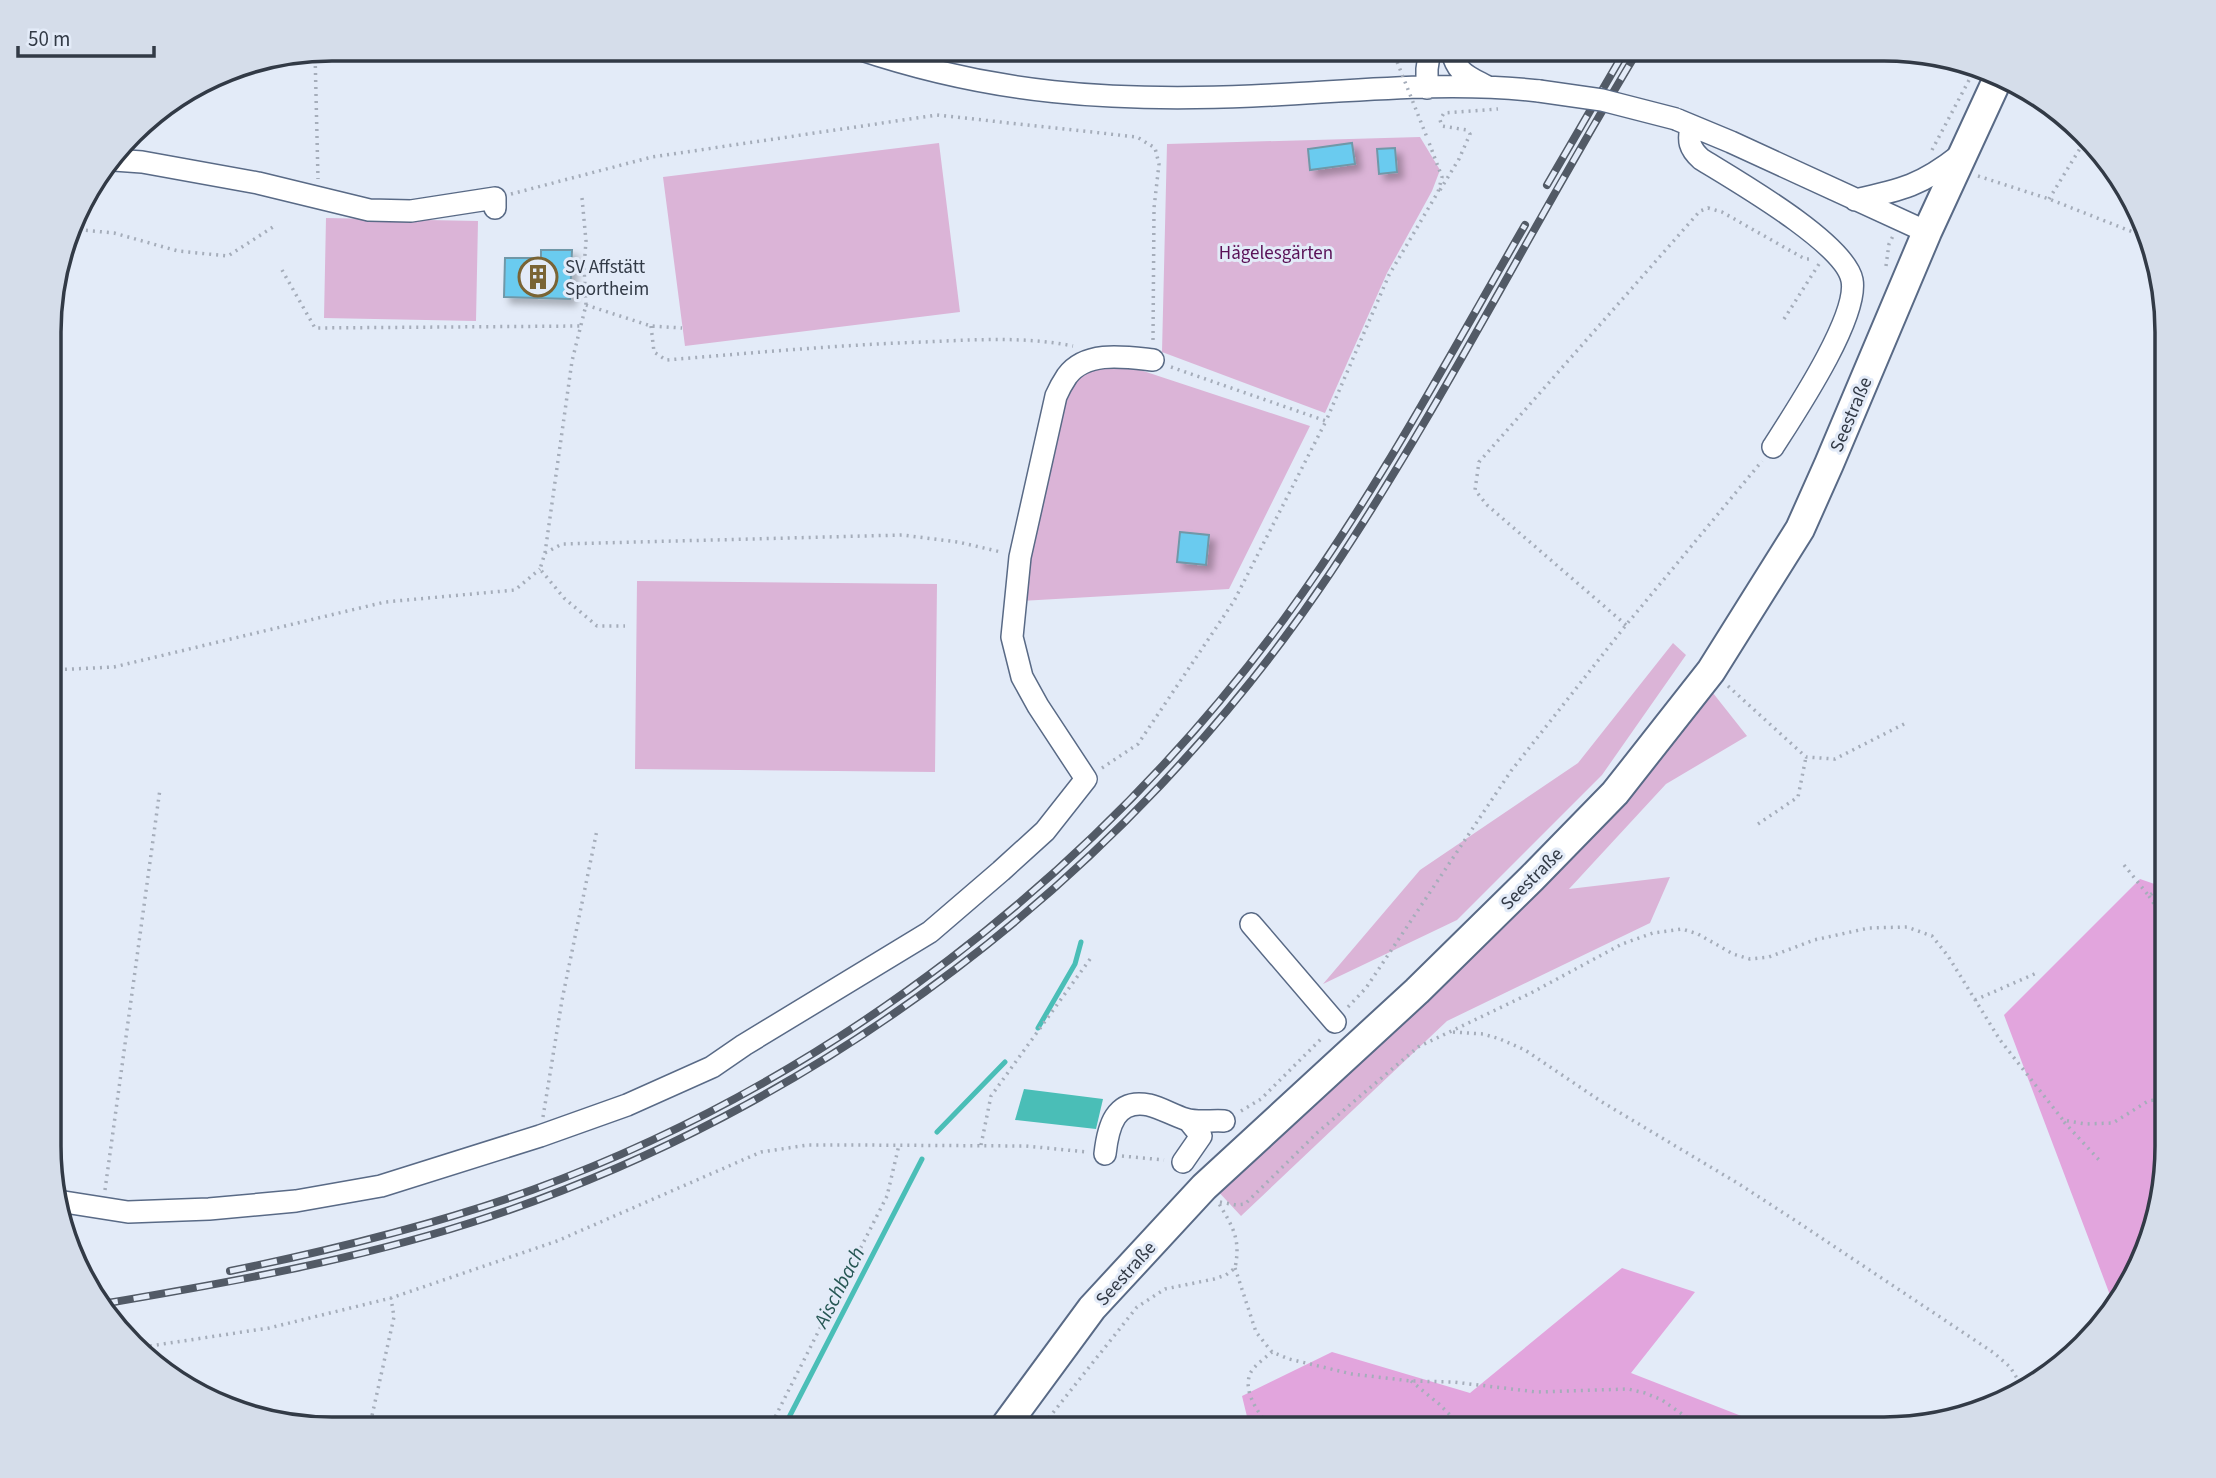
<svg xmlns="http://www.w3.org/2000/svg" width="2216" height="1478" font-family="'Source Sans 3',sans-serif">
<style>
.green{fill:#dbb4d7}
.forest{fill:#e2a5dd}
.water{fill:#4abeb7}
.lines{fill:none;stroke-linecap:round;stroke-linejoin:round}
.stream{stroke:#4abeb7;stroke-width:5}
.building{fill:#6bcbef;stroke:#7098a8;stroke-width:2;filter:url(#shadow)}
.minor-casing{stroke:#596a86;stroke-width:24}
.major-casing{stroke:#596a86;stroke-width:32}
.path{stroke:#a5adba;stroke-width:3.5;stroke-dasharray:2 5;stroke-linecap:butt}
.minor{stroke:#fff;stroke-width:21}
.major{stroke:#fff;stroke-width:28}
.rail-casing{stroke:#525a66;stroke-width:8}
.rail{stroke:#e3ebf8;stroke-width:5;stroke-dasharray:16;stroke-linecap:butt}
.minor-bridge-casing{stroke:#596a86;stroke-width:24;stroke-linecap:butt}
.path-bridge{stroke:#a5adba;stroke-width:3.5;stroke-dasharray:2 5;stroke-linecap:butt}
.minor-bridge{stroke:#fff;stroke-width:21}
.labels{text-anchor:middle;stroke-width:6;stroke-linejoin:round;paint-order:stroke}
.park-label{font-size:19px;fill:#591157;stroke:#e3ebf8}
.poi-label{font-size:19px;fill:#323a46;stroke:#e3ebf8;text-anchor:start}
.street-label{font-size:19px;fill:#323a46;stroke:#e3ebf8}
.water-label{font-size:21px;font-style:italic;fill:#265754;stroke:#e3ebf8}
.rim{fill:none;stroke:#323a46;stroke-width:3.5}
</style>
<defs>
<filter id="shadow"><feDropShadow dx="6" dy="6" stdDeviation="3.5" flood-color="#0004"/></filter>
</defs>
<rect width="100%" height="100%" fill="#e3ebf8"/>
<!-- green -->
<path class="green" d="M 1420,137 L 1440,170 L 1432,191 L 1387,273 L 1325,413 L 1162,352 L 1167,144 Z
M 939,143 L 960,312 L 685,346 L 663,177 Z
M 326,218 L 478,221 L 476,321 L 324,318 Z
M 1122,364 L 1310,426 L 1229,589 L 1021,601 L 1065,396 C 1084,365 1087,367 1122,364 Z
M 637,581 L 937,584 L 935,772 L 635,769 Z
M 1673,643 L 1686,655 L 1602,775 L 1457,920 L 1323,984 L 1420,870 L 1578,763 Z
M 1713,693 L 1747,736 L 1666,784 L 1569,889 L 1670,877 L 1650,923 L 1447,1021 L 1241,1216 L 1215,1188 L 1588,842 Z"/>
<!-- forest -->
<path class="forest" d="M 2140,879 L 2166,888 L 2166,1164 L 2152,1236 L 2120,1302 L 2113,1303 L 2004,1015 Z
M 1622,1268 L 1695,1292 L 1631,1373 L 1744,1417 L 1749,1428 L 1250,1429 L 1242,1396 L 1332,1352 L 1470,1393 Z"/>
<!-- water -->
<path class="water" d="M 1024,1089 L 1103,1099 L 1096,1129 L 1015,1120 Z"/>
<g class="lines">
<!-- stream -->
<path class="stream" d="M 1038,1028 L 1075,964 L 1081,942
M 937,1132 L 1005,1062
M 783,1429 L 922,1159"/>
</g>
<!-- building -->
<path class="building" d="M 1352,143 L 1355,164 L 1310,170 L 1308,149 Z
M 1395,148 L 1397,172 L 1379,174 L 1377,149 Z
M 541,250 L 572,250 L 570,299 L 504,297 L 505,258 L 541,258 Z
M 1180,532 L 1209,535 L 1206,565 L 1177,562 Z"/>
<g class="lines">
<defs>
<path id="minor" d="M 859,49 C 993,94 1112,102 1252,96 C 1347,92 1444,80 1539,91
M 1451,49 C 1457,73 1465,75 1486,86
M 1427,88 L 1427,69 L 1430,49
M 1678,120 L 1731,142 L 1927,232
M 1691,126 C 1688,141 1689,148 1701,159 C 1735,180 1845,243 1852,280 C 1859,317 1794,414 1773,447
M 114,160 L 142,162 L 258,183 L 369,210 L 411,211 L 495,198 L 495,208
M 1855,200 C 1902,190 1922,185 1960,155
M 1251,924 L 1335,1022
M 1105,1154 C 1108,1127 1115,1098 1149,1105 C 1161,1108 1173,1115 1185,1119 C 1197,1123 1212,1120 1224,1121
M 1183,1162 L 1201,1136 L 1188,1120
M 58,1201 L 128,1212 L 209,1209 L 296,1201 L 381,1186 L 540,1136 L 627,1105 L 712,1067 L 744,1045 L 930,932 L 1001,871 L 1045,831 L 1086,779 L 1038,706 L 1022,677 L 1012,637 L 1020,557 L 1056,396 C 1059,389 1063,382 1067,376 C 1086,350 1126,357 1153,360"/>
<path id="major" d="M 1003,1429 L 1092,1308 L 1204,1187 L 1417,991 L 1532,878 L 1615,793 L 1711,671 L 1800,529 L 1829,464 L 1927,232 L 1999,76"/>
</defs>
<!-- minor casing -->
<use href="#minor" class="minor-casing"/>
<!-- major casing -->
<use href="#major" class="major-casing"/>
<!-- path -->
<path class="path" d="M 315,52 L 318,179
M 1932,150 L 1977,65
M 1978,176 L 2049,199 L 2143,236
M 1440,190 L 1459,159 L 1470,134 L 1467,130 L 1442,126 L 1440,120 L 1444,113 L 1498,109
M 511,194 L 652,157 L 937,115 L 1137,137 L 1155,148 L 1159,164 L 1154,208 L 1153,341
M 582,198 L 586,241 L 584,267 L 586,305 L 572,361 L 545,553 L 540,569 L 564,598 L 597,626 L 625,626
M 2049,199 L 2084,142
M 72,229 L 114,233 L 178,251 L 228,256 L 273,227
M 1886,266 L 1889,244 L 1893,236
M 282,270 L 315,328 L 580,326
M 586,305 L 651,326 L 682,328
M 1784,319 L 1819,264
M 651,326 L 654,352 L 666,360 C 751,353 837,345 923,342 C 972,340 1024,336 1073,346
M 1171,367 L 1326,421 L 1389,275 L 1438,192 L 1442,177 L 1428,140
M 545,553 L 562,544 L 902,535 L 958,542 L 1001,552
M 1626,625 L 1487,505 L 1475,490 L 1479,462 L 1700,211 L 1708,208 L 1722,212 L 1805,259 L 1812,259
M 51,670 L 114,667 L 385,602 L 515,590 L 540,569
M 1728,686 L 1806,757 L 1835,759 L 1908,722
M 1102,768 L 1138,744 L 1234,601 L 1326,421
M 1758,824 L 1798,797 L 1806,757
M 2124,865 L 2149,896 L 2166,882
M 2149,896 L 2163,918 L 2166,942 L 2157,1007 L 2166,1050
M 2153,902 L 2161,901 L 2166,903
M 1975,1000 L 2039,972
M 1348,1007 L 1366,988 L 1511,771 L 1626,625 L 1762,461
M 1453,1032 L 1483,1034 L 1500,1039 L 1525,1050 L 1602,1102 L 1739,1184 L 1799,1223 L 1994,1353 L 2010,1367 L 2025,1391
M 1241,1111 L 1261,1099 L 1323,1037
M 543,1117 L 562,1000 L 597,830
M 2064,1122 L 2101,1162
M 981,1145 L 991,1096 L 1093,955
M 1122,1156 L 1164,1160
M 105,1190 L 160,789
M 1220,1202 L 1236,1205 L 1245,1204 L 1318,1132 L 1418,1047 L 1531,993 L 1622,944 L 1653,933 L 1682,929 L 1698,934 L 1733,954 L 1750,959 L 1769,957 L 1814,940 L 1869,928 L 1907,927 L 1932,936 L 1948,956 L 2000,1040 L 2063,1120 L 2085,1124 L 2113,1123 L 2148,1101 L 2166,1098
M 1235,1268 L 1256,1332 L 1272,1352 L 1289,1359 L 1352,1374 L 1411,1381 L 1453,1382 L 1537,1392 L 1628,1389 L 1645,1393 L 1662,1400 L 1702,1428
M 143,1347 L 269,1328 L 391,1298 L 557,1241 L 761,1152 L 808,1145 L 854,1145 L 1026,1146 L 1087,1152
M 1411,1381 L 1439,1404 L 1464,1429
M 369,1429 L 394,1317 L 391,1298
M 769,1429 L 887,1196 L 899,1145
M 1040,1429 L 1137,1307 L 1165,1289 L 1214,1279 L 1226,1275 L 1235,1268 C 1241,1239 1233,1227 1218,1202
M 1271,1429 C 1260,1415 1241,1391 1251,1372 C 1255,1365 1265,1358 1272,1352"/>
<!-- minor -->
<use href="#minor" class="minor"/>
<!-- major -->
<use href="#major" class="major"/>
<defs>
<path id="rail" d="M 1547,185 L 1626,49
M 230,1271 C 332,1250 434,1225 532,1190 C 831,1081 1096,874 1284,619 C 1375,495 1448,358 1525,225
M 102,1304 C 226,1283 350,1261 470,1223 C 817,1113 1129,874 1331,572 C 1443,404 1534,222 1639,49"/>
</defs>
<!-- rail casing -->
<use href="#rail" class="rail-casing"/>
<!-- rail -->
<use href="#rail" class="rail"/>
<defs>
<path id="minor-bridge" d="M 1539,91 L 1602,100 L 1676,119"/>
</defs>
<!-- minor-bridge casing -->
<use href="#minor-bridge" class="minor-bridge-casing"/>
<!-- path-bridge -->
<path class="path-bridge" d="M 1392,49 L 1428,140"/>
<!-- minor-bridge -->
<use href="#minor-bridge" class="minor-bridge"/>
</g>
<!-- icons -->
<defs>
<symbol id="building-ring" viewBox="-11 -11 22 22"><circle r="9.5" fill="#e3ebf8" stroke="#7a6434" stroke-width="1.5"/><path d="M-4-6H4V6H1V3H-1V6H-4ZM-2.5-4.3h1.7v1.8h-1.7ZM.8-4.3h1.7v1.8H.8ZM-2.5-1h1.7V.8h-1.7ZM.8-1h1.7V.8H.8Z" fill="#7a6434"/></symbol>
</defs>
<g fill-rule="evenodd">
<use href="#building-ring" x="516" y="255" width="44" height="44"/>
</g>
<g class="labels">
<!-- park labels -->
<g class="park-label">
<text x="1276" y="259">Hägelesgärten</text>
</g>
<!-- poi labels -->
<g class="poi-label">
<text x="565" y="273">SV Affstätt<tspan x="565" dy="22">Sportheim</tspan></text>
</g>
<!-- street labels -->
<g class="street-label">
<text transform="translate(1850 414) rotate(-67)" y="7">Seestraße</text>
<text transform="translate(1531 878) rotate(-45)" y="7">Seestraße</text>
<text transform="translate(1125 1273) rotate(-48)" y="7">Seestraße</text>
</g>
<!-- water labels -->
<g class="water-label">
<text transform="translate(839 1287) rotate(-63)" y="7">Aischbach</text>
</g>
</g>
<!-- crop -->
<path d="M0 0H2216V1478H0ZM332 61H1884A271 271 0 0 1 2155 332V1146A271 271 0 0 1 1884 1417H332A271 271 0 0 1 61 1146V332A271 271 0 0 1 332 61Z" fill="#d5ddea" fill-rule="evenodd"/>
<path class="rim" d="M332 61H1884A271 271 0 0 1 2155 332V1146A271 271 0 0 1 1884 1417H332A271 271 0 0 1 61 1146V332A271 271 0 0 1 332 61Z"/>
<!-- scale -->
<path d="M18 46v10h136v-10" fill="none" stroke="#323a46" stroke-width="3.5"/>
<text x="28" y="46" font-size="21" fill="#323a46" stroke="#e3ebf8" stroke-width="5" paint-order="stroke">50 m</text>
</svg>
